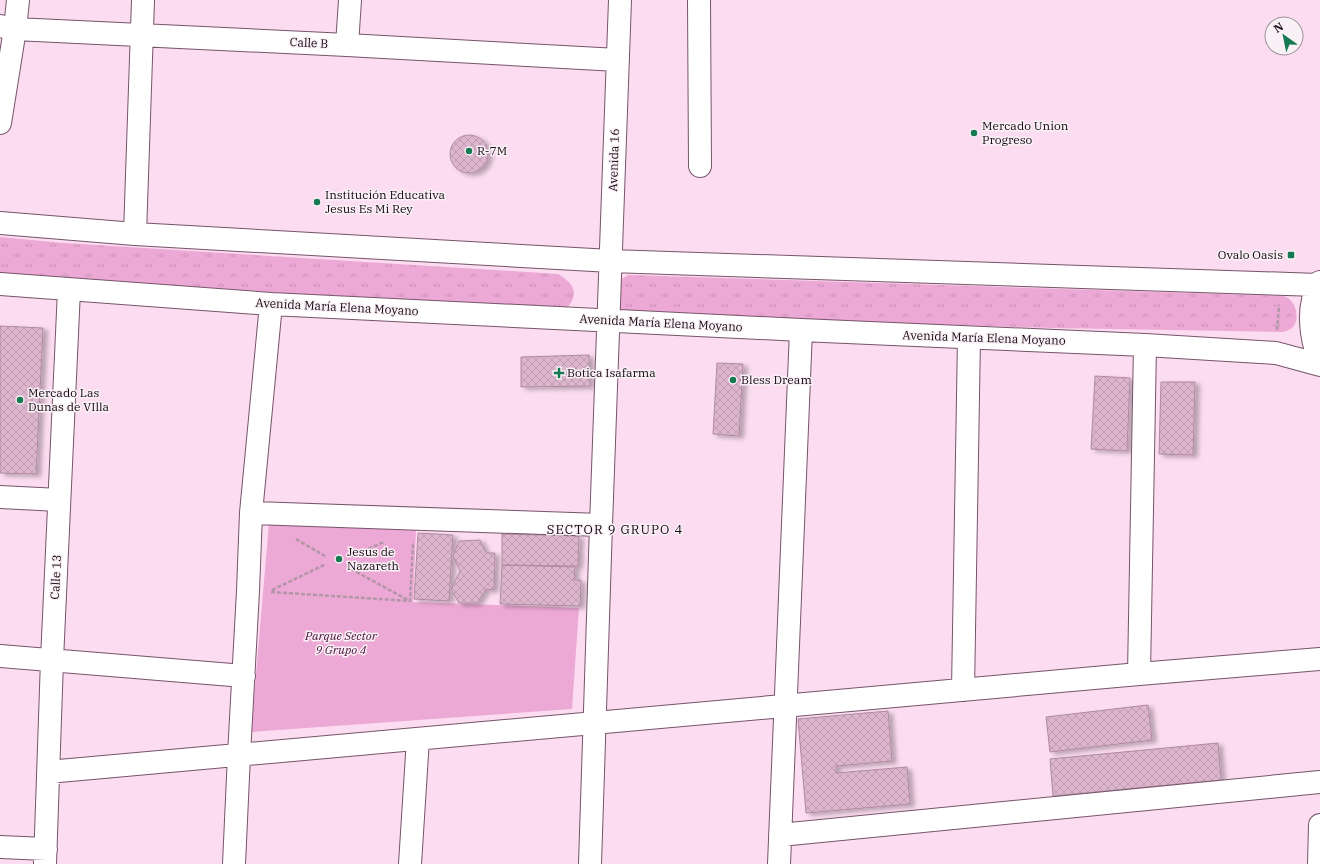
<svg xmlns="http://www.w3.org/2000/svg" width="1320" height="864" font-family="'IBM Plex Serif',serif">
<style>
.grass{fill:url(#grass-tufts)}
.park{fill:#eda9d5}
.building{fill:url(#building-cross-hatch);stroke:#af8aa1;filter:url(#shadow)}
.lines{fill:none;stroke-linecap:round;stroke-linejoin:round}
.minor-casing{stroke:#76546a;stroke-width:24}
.path{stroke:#b096a6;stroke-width:2.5;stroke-dasharray:4 2;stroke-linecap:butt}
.minor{stroke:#fff;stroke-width:22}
.poi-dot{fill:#157951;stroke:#faf1f6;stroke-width:1.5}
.labels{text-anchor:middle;stroke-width:3;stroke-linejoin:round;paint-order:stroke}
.street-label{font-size:12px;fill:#140810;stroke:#faf1f6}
.poi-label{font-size:12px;fill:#140810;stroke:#faf1f6;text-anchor:start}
.park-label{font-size:12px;font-style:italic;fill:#490f39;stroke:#faf1f6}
.neighbourhood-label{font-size:13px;letter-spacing:1px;fill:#140810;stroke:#faf1f6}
</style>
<defs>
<pattern id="grass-tufts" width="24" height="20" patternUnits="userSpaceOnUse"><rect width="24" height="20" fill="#eda9d5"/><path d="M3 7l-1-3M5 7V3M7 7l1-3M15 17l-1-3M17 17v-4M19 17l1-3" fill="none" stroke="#ca90b6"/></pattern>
<pattern id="building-cross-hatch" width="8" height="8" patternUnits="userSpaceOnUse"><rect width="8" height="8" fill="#ddb6ce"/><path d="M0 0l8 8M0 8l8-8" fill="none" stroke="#bd9bb0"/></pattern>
<filter id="shadow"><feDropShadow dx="4.5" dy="2.5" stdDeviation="2" flood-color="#0004"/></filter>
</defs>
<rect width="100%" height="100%" fill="#fcdcf0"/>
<!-- grass -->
<path class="grass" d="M 0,237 L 64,243 L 558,274 C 567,279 577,287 573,298 C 572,302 569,306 566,308 C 563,310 557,311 554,312 L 0,273 Z
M 628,275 L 1284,296 C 1287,297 1290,299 1292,302 C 1297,308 1299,322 1292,328 C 1290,330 1285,331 1283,332 L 1054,328 L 625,315 L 618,309 L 620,280 Z"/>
<!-- park -->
<path class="park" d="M 269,523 L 416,530 L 413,602 L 579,608 L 572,709 L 251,732 Z"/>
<!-- building -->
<path class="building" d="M450 154a19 19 0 1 1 38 0a19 19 0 1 1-38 0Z
M 0,326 L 43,328 L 36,474 L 0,473 Z
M 589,355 L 590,386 L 521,387 L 521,357 Z
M 717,363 L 743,364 L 739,436 L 713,434 Z
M 1095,376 L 1130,378 L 1127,451 L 1091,449 Z
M 1161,382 L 1195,382 L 1193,455 L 1159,454 Z
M 418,533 L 453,535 L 449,601 L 414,599 Z
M 502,534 L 579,536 L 578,566 L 502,565 Z
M 480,540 L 486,553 L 495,553 L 494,590 L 486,589 L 477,603 L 459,603 L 451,589 L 460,571 L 453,556 L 459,541 Z
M 502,565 L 575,567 L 574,580 L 581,580 L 580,606 L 500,604 Z
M 1148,705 L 1152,740 L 1050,752 L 1046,717 Z
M 888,711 L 892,761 L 836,766 L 836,773 L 907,767 L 910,804 L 806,813 L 798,719 Z
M 1218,743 L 1221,780 L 1053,796 L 1050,759 Z"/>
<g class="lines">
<defs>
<path id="minor" d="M 699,0 L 700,166
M 0,26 L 15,29 L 347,45 L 618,60
M 347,45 L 350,0
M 0,123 L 15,29 L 18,0
M 0,223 L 135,234 L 611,261 L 1318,285
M 135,234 L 143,0
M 1320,282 C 1306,306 1310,337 1320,362
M 0,284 L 271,304 L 801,330 L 1145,345 L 1276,353 L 1320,365
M 0,497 L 59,500
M 251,513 L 601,525
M 0,656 L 244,676
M 1139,674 L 1145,345
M 963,690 L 969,338
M 48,772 L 1139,674 L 1320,659
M 780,835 L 1320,782
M 0,847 L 46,849
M 45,864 L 52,660 L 69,290
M 234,864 L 239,755 L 248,591 L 251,513 L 271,304
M 410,864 L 418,739
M 590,864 L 601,525 L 620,0
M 779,864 L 801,330
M 1319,864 L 1320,825"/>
</defs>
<!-- minor casing -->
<use href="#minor" class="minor-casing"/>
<!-- path -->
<path class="path" d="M 1277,330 L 1279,307
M 296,539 L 325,556
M 352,556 L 384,542
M 351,569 L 408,600
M 272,590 L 324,565
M 271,592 L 410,601 L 413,542"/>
<!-- minor -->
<use href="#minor" class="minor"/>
</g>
<!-- markers -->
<g class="poi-dot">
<circle cx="974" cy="133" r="4"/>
<circle cx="469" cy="151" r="4"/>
<circle cx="317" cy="202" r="4"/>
<rect x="1287" y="251" width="8" height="8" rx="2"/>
<path d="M557 367h4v4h4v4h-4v4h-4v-4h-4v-4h4z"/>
<circle cx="733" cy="380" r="4"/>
<circle cx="20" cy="400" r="4"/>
<circle cx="339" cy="559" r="4"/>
</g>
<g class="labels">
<!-- street labels -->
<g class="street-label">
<text transform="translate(309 43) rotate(3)" y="4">Calle B</text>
<text transform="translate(614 160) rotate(-88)" y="4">Avenida 16</text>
<text transform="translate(337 307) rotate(3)" y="4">Avenida María Elena Moyano</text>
<text transform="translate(661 323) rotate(3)" y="4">Avenida María Elena Moyano</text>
<text transform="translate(984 338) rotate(2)" y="4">Avenida María Elena Moyano</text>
<text transform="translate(56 577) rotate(-87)" y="4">Calle 13</text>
</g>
<!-- poi labels -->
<g class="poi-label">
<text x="982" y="130">Mercado Union<tspan x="982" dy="14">Progreso</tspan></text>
<text x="477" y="155">R-7M</text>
<text x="325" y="199">Institución Educativa<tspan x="325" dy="14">Jesus Es Mi Rey</tspan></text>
<text x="1283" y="259" text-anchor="end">Ovalo Oasis</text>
<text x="567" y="377">Botica Isafarma</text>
<text x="741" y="384">Bless Dream</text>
<text x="28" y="397">Mercado Las<tspan x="28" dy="14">Dunas de VIlla</tspan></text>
<text x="347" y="556">Jesus de<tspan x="347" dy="14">Nazareth</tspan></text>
</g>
<!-- park labels -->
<g class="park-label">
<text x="341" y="640">Parque Sector<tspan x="341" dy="14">9 Grupo 4</tspan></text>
</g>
<!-- neighbourhood labels -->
<g class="neighbourhood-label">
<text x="615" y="534">SECTOR 9 GRUPO 4</text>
</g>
</g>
<!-- north arrow -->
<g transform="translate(1284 36) rotate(327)"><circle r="19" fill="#faf1f6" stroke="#9e949a"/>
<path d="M0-3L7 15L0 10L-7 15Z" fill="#157951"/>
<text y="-6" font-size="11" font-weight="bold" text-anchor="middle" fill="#140810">N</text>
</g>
</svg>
